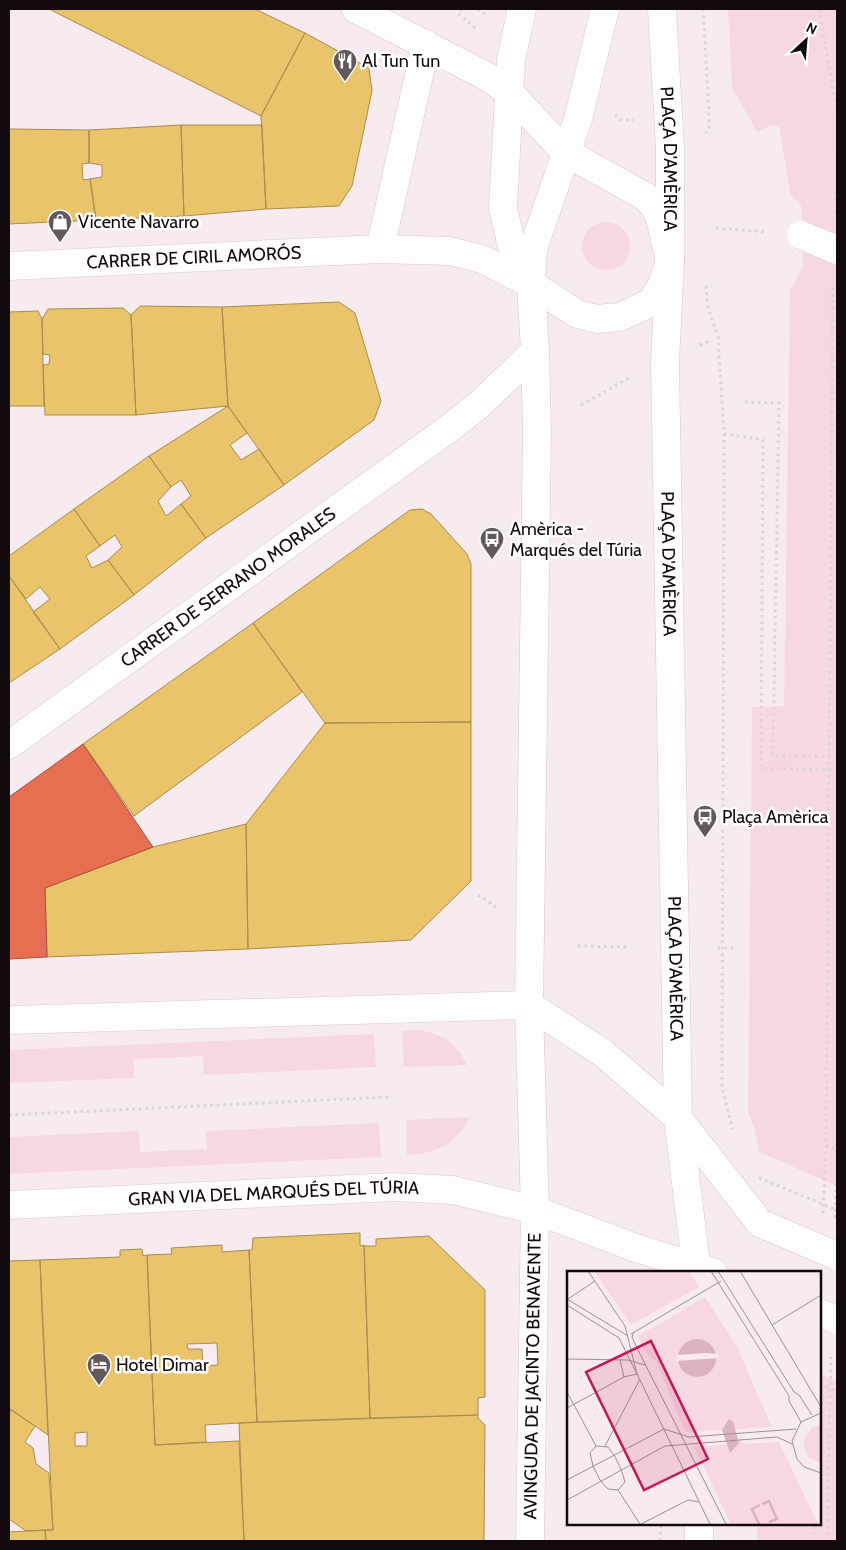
<svg xmlns="http://www.w3.org/2000/svg" width="846" height="1550" font-family="Cabin,sans-serif">
<style>
.green{fill:#f7d8e2}
.homes{fill:#e9c46a;stroke:#a98c4e;fill-rule:evenodd}
.shops{fill:#e76f51;stroke:#a7513d}
.lines{fill:none;stroke-linecap:round;stroke-linejoin:round}
.minor-casing{stroke:#d5c9cd;stroke-width:29}
.tertiary-casing{stroke:#d5c9cd;stroke-width:29}
.primary-casing{stroke:#d5c9cd;stroke-width:29}
.path{stroke:#d9d5d6;stroke-width:3;stroke-dasharray:2.5 4;stroke-linecap:butt}
.minor{stroke:#fefcfd;stroke-width:28}
.tertiary{stroke:#fefcfd;stroke-width:28}
.primary{stroke:#fefcfd;stroke-width:28}
.pedestrian-bridge-casing{stroke:#d5c9cd;stroke-width:29;stroke-linecap:butt}
.primary-bridge-casing{stroke:#d5c9cd;stroke-width:29;stroke-linecap:butt}
.path-bridge{stroke:#d9d5d6;stroke-width:3;stroke-dasharray:2.5 4;stroke-linecap:butt}
.pedestrian-bridge{stroke:#fefcfd;stroke-width:28}
.primary-bridge{stroke:#fefcfd;stroke-width:28}
.labels{text-anchor:middle;stroke-width:5;stroke-linejoin:round;paint-order:stroke}
.poi-label{font-size:18px;fill:#130a0d;stroke:#fff;text-anchor:start}
.street-label{font-size:18px;fill:#130a0d;stroke:#fff}
.inset-river{fill:none;stroke:#dab3bf;stroke-width:2.5}
.inset-road{fill:none;stroke:#9c9195;stroke-width:1}
.view{fill:#c2185b;fill-opacity:0.15;stroke:#c2185b;stroke-width:2.5}
.inset-edge{fill:none;stroke:#130a0d;stroke-width:2.5}
</style>
<rect width="100%" height="100%" fill="#f8ebef"/>
<!-- green -->
<path class="green" d="M 728,9 L 837,9 L 837,1186 L 759,1152 L 755,1131 L 748,1112 L 752,707 L 784,706 L 790,290 L 803,266 L 801,206 L 790,193 L 779,125 L 769,126 L 757,132 L 732,87 Z
M582 246a24 24 0 1 1 48 0a24 24 0 1 1-48 0Z
M 420,1030 C 444,1035 457,1044 467,1065 L 404,1067 L 402,1031 Z
M 374,1034 L 376,1067 L 204,1075 L 203,1056 L 134,1059 L 134,1078 L 9,1083 L 9,1050 Z
M 469,1117 C 458,1145 435,1153 407,1155 L 407,1120 Z
M 379,1123 L 381,1157 L 9,1174 L 9,1137 L 139,1131 L 140,1152 L 207,1149 L 206,1131 Z
M 820,1374 L 837,1381 L 837,1541 L 757,1541 L 757,1524 L 820,1524 Z"/>
<!-- homes -->
<path class="homes" d="M 49,9 L 255,9 L 305,33 L 261,116 Z
M 305,33 L 369,68 L 372,91 L 352,186 L 339,206 L 266,209 L 261,116 Z
M 181,125 L 262,125 L 266,209 L 184,216 Z
M 181,125 L 184,216 L 96,220 L 90,179 L 102,177 L 102,165 L 89,163 L 89,130 Z
M 9,129 L 89,130 L 89,163 L 82,164 L 83,180 L 90,179 L 96,220 L 9,224 Z
M 339,302 L 355,313 L 381,401 L 374,420 L 284,485 L 228,406 L 222,307 Z
M 140,306 L 222,307 L 228,406 L 136,415 L 131,315 Z
M 123,308 L 131,315 L 136,415 L 45,415 L 43,365 L 49,364 L 50,355 L 43,354 L 42,319 L 48,309 Z
M 38,311 L 42,319 L 44,406 L 9,406 L 9,312 Z
M 228,406 L 247,433 L 230,445 L 241,460 L 259,449 L 284,485 L 206,538 L 181,504 L 191,496 L 181,480 L 171,487 L 149,456 Z
M 149,456 L 171,487 L 158,501 L 166,516 L 181,504 L 206,538 L 134,595 L 108,560 L 122,547 L 115,535 L 100,546 L 74,509 Z
M 74,509 L 100,546 L 86,556 L 92,568 L 108,560 L 134,595 L 60,649 L 33,612 L 50,599 L 40,587 L 26,599 L 9,576 L 9,556 Z
M 422,509 L 431,514 L 467,554 L 471,564 L 471,722 L 325,723 L 253,623 L 410,510 Z
M 9,576 L 60,649 L 9,683 Z
M 253,623 L 302,692 L 134,816 L 83,744 Z
M 471,722 L 471,881 L 411,940 L 248,949 L 246,824 L 325,723 Z
M 246,824 L 248,949 L 47,957 L 45,888 L 153,847 Z
M 360,1233 L 360,1246 L 364,1245 L 370,1418 L 257,1422 L 249,1250 L 252,1250 L 253,1238 Z
M 429,1236 L 485,1290 L 485,1397 L 478,1398 L 478,1415 L 370,1418 L 364,1246 L 376,1246 L 376,1239 Z
M 222,1245 L 222,1252 L 249,1250 L 257,1422 L 205,1425 L 206,1442 L 155,1445 L 147,1255 L 172,1254 L 171,1248 ZM 217,1343 L 218,1365 L 203,1366 L 202,1349 L 188,1349 L 187,1344 Z
M 142,1249 L 143,1256 L 147,1255 L 155,1445 L 239,1441 L 244,1541 L 46,1541 L 45,1530 L 53,1530 L 40,1260 L 120,1257 L 120,1250 ZM 87,1432 L 87,1446 L 75,1446 L 75,1433 Z
M 40,1260 L 42,1313 L 48,1435 L 9,1408 L 9,1261 Z
M 11,1410 L 35,1426 L 25,1442 L 33,1448 L 36,1464 L 49,1473 L 53,1530 L 26,1531 L 9,1519 L 9,1414 Z
M 478,1415 L 478,1418 L 485,1425 L 484,1541 L 244,1541 L 239,1423 Z
M 45,1530 L 46,1541 L 9,1541 L 9,1532 Z"/>
<!-- shops -->
<path class="shops" d="M 83,744 L 153,847 L 45,888 L 47,957 L 9,959 L 9,797 Z"/>
<g class="lines">
<defs>
<g id="minor">
<path d="M 356,9 L 486,76 L 508,91"/>
<path d="M 380,249 L 426,44"/>
<path id="s1" d="M 9,266 L 380,249 L 450,251 L 482,259 L 531,284"/>
<path id="s2" d="M 9,745 L 447,430 L 479,405 L 535,351"/>
</g>
<path id="tertiary" d="M 522,9 L 511,60 L 503,208 L 511,243 L 531,284"/>
<g id="primary">
<path id="s3" d="M 662,9 L 670,148 L 670,261 L 665,362 L 678,1118 L 697,1272"/>
<path d="M 508,91 L 565,152 L 646,197 L 654,206 L 660,218 L 670,261 L 662,285 L 652,302 L 620,317 L 597,319 L 577,314 L 531,284"/>
<path d="M 9,1020 L 529,1005 L 603,1053 L 678,1118 L 760,1223"/>
<path id="s4" d="M 9,1205 L 394,1187 L 453,1190 L 535,1210 L 636,1248 L 713,1272"/>
<path id="s5" d="M 530,1541 L 535,1210 L 529,1005 L 537,431 L 535,351 L 531,284 L 533,249 L 578,119 L 605,9"/>
<path d="M 699,1541 L 699,1524"/>
</g>
</defs>
<!-- minor casing -->
<use href="#minor" class="minor-casing"/>
<!-- tertiary casing -->
<use href="#tertiary" class="tertiary-casing"/>
<!-- primary casing -->
<use href="#primary" class="primary-casing"/>
<!-- path -->
<path class="path" d="M 462,9 L 458,13 L 476,29
M 478,9 L 485,14
M 703,9 L 709,112 L 709,128 L 706,133
M 819,9 L 837,111
M 615,115 L 620,120 L 634,120
M 835,213 L 837,131
M 716,228 L 766,232
M 706,286 L 708,307 L 718,337 L 724,434 L 722,1088 L 733,1129
M 700,345 L 710,341
M 745,402 L 779,403 L 773,756 L 837,757
M 581,405 L 629,378
M 724,434 L 763,440 L 761,768 L 837,770
M 478,895 L 496,907
M 578,946 L 626,947
M 718,948 L 737,948
M 9,1115 L 389,1097
M 826,1145 L 837,1150
M 823,1213 L 826,1145 L 833,284
M 835,1218 L 837,1105
M 820,1384 L 837,1391
M 660,1541 L 661,1524
M 814,1541 L 814,1524
M 827,1541 L 831,1354"/>
<!-- minor -->
<use href="#minor" class="minor"/>
<!-- tertiary -->
<use href="#tertiary" class="tertiary"/>
<!-- primary -->
<use href="#primary" class="primary"/>
<defs>
<path id="pedestrian-bridge" d="M 801,235 L 837,250"/>
<path id="primary-bridge" d="M 760,1223 L 837,1256
M 820,1313 L 837,1320"/>
</defs>
<!-- pedestrian-bridge casing -->
<use href="#pedestrian-bridge" class="pedestrian-bridge-casing"/>
<!-- primary-bridge casing -->
<use href="#primary-bridge" class="primary-bridge-casing"/>
<!-- path-bridge -->
<path class="path-bridge" d="M 759,1178 L 837,1210"/>
<!-- pedestrian-bridge -->
<use href="#pedestrian-bridge" class="pedestrian-bridge"/>
<!-- primary-bridge -->
<use href="#primary-bridge" class="primary-bridge"/>
</g>
<!-- icons -->
<defs>
<symbol id="restaurant-pin" viewBox="-11 -11 22 30"><path d="M0 17L-7.5 6A9.5 9.5 0 1 1 7.5 6Z" fill="#63595c" stroke="#fff"/><path d="M-5-6h1v4h1v-4h1v4h1v-4h1v5L-1.5 .5V6h-2V.5L-5-1ZM5-6V6H3V1.5H1.5Q1.5-4 5-6Z" fill="#fff"/></symbol>
<symbol id="shop-pin" viewBox="-11 -11 22 30"><path d="M0 17L-7.5 6A9.5 9.5 0 1 1 7.5 6Z" fill="#63595c" stroke="#fff"/><path d="M-5-2.5h2.3a2.7 3.5 0 0 1 5.4 0H5L5.5 6h-11ZM-1.5-2.5h3a1.5 2.3 0 0 0-3 0Z" fill="#fff"/></symbol>
<symbol id="bus-pin" viewBox="-11 -11 22 30"><path d="M0 17L-7.5 6A9.5 9.5 0 1 1 7.5 6Z" fill="#63595c" stroke="#fff"/><path d="M-5-6H5V4H4V6H2V4H-2V6H-4V4H-5ZM-3.5-4V0h7V-4ZM-3.5 1.2v1.5H-2V1.2ZM2 1.2v1.5H3.5V1.2Z" fill="#fff"/></symbol>
<symbol id="hotel-pin" viewBox="-11 -11 22 30"><path d="M0 17L-7.5 6A9.5 9.5 0 1 1 7.5 6Z" fill="#63595c" stroke="#fff"/><path d="M-6-4.5h1.5V1H6V5H4.5V3h-9V5H-6ZM-4 0a1.8 1.8 0 1 1 3.6 0ZM.5 0V-2.5h3Q6-2.5 6 0Z" fill="#fff"/></symbol>
</defs>
<g fill-rule="evenodd">
<use href="#restaurant-pin" x="331" y="47" width="28" height="38"/>
<use href="#shop-pin" x="46" y="208" width="28" height="38"/>
<use href="#bus-pin" x="478" y="525" width="28" height="38"/>
<use href="#bus-pin" x="691" y="803" width="28" height="38"/>
<use href="#hotel-pin" x="85" y="1351" width="28" height="38"/>
</g>
<g class="labels">
<!-- poi labels -->
<g class="poi-label">
<text x="362" y="67">Al Tun Tun</text>
<text x="78" y="228">Vicente Navarro</text>
<text x="510" y="535">Amèrica -<tspan x="510" dy="21">Marqués del Túria</tspan></text>
<text x="722" y="823">Plaça Amèrica</text>
<text x="116" y="1371">Hotel Dimar</text>
</g>
<!-- street labels -->
<g class="street-label">
<text dy="6" stroke="none"><textPath href="#s3" startOffset="150">PLAÇA D'AMÈRICA</textPath></text>
<text dy="6" stroke="none"><textPath href="#s1" startOffset="185">CARRER DE CIRIL AMORÓS</textPath></text>
<text dy="6" stroke="none"><textPath href="#s3" startOffset="555">PLAÇA D'AMÈRICA</textPath></text>
<text dy="6" stroke="none"><textPath href="#s2" startOffset="270">CARRER DE SERRANO MORALES</textPath></text>
<text dy="6" stroke="none"><textPath href="#s3" startOffset="960">PLAÇA D'AMÈRICA</textPath></text>
<text dy="6" stroke="none"><textPath href="#s4" startOffset="265">GRAN VIA DEL MARQUÉS DEL TÚRIA</textPath></text>
<text dy="6" stroke="none"><textPath href="#s5" startOffset="165">AVINGUDA DE JACINTO BENAVENTE</textPath></text>
</g>
</g>
<!-- overview -->
<g transform="translate(567 1271)">
<rect width="254" height="254" fill="#f8ebef"/>
<path d="M 27,0 L 122,0 L 132,16 L 64,54 ZM 138,26 L 170,76 L 205,156 L 120,161 L 117,158 L 90,92 L 78,81 L 71,65 ZM 254,153 L 254,193 L 241,186 L 236,171 L 244,157 ZM 173,166 L 176,173 L 212,171 L 251,253 L 164,253 L 127,176 L 171,173 Z" fill="#f7d8e2"/>
<path d="M111 87a19 19 0 1 1 38 0a19 19 0 1 1-38 0ZM 162,148 L 166,151 L 172,172 L 163,182 L 155,159 Z" fill="#dab3bf"/>
<path d="M 137,82 L 151,83 L 152,87 L 109,90 L 111,84 Z" fill="#f8ebef"/>
<path class="inset-river" d="M 195,233 L 202,230 L 210,248 L 202,251M 192,253 L 185,238 L 193,234"/>
<path class="inset-road" d="M 21,0 L 58,55 L 70,103 L 143,253M 144,0 L 222,125 L 222,130 L 234,151M 151,0 L 227,121 L 232,124 L 245,144M 173,0 L 254,136M 0,28 L 61,65M 1,28 L 28,10M 0,34 L 52,67 L 70,103M 205,54 L 254,24M 67,61 L 65,66 L 70,77 L 159,253M 64,63 L 154,10M 0,88 L 61,89M 53,89 L 57,106M 61,89 L 78,94M 0,121 L 29,175M 0,137 L 57,106 L 70,103M 254,142 L 234,151 L 225,170 L 230,188 L 237,196 L 254,202M 38,175 L 73,108M 47,184 L 54,198M 26,195 L 23,182 L 29,175 L 41,176 L 47,184M 26,195 L 33,209M 0,209 L 97,158 L 122,166 L 229,158M 33,209 L 41,218 L 51,219 L 58,211 L 54,198M 51,219 L 73,253M 0,229 L 98,175 L 210,166 L 225,173M 74,253 L 121,229 L 132,231"/>
<path class="view" d="M 84,70 L 141,188 L 77,219 L 19,101 Z"/>
<rect width="254" height="254" class="inset-edge"/>
</g>
<!-- border -->
<rect width="846" height="1550" fill="none" stroke="#130a0d" stroke-width="20"/>
<!-- north arrow -->
<g transform="translate(806 40) rotate(26)" stroke="#ffffff" stroke-width="4" paint-order="stroke">
<path d="M0-4L9 19L0 12L-9 19Z" fill="#130a0d"/>
<text y="-8" font-size="14" font-weight="bold" text-anchor="middle" fill="#130a0d">N</text>
</g>
</svg>
